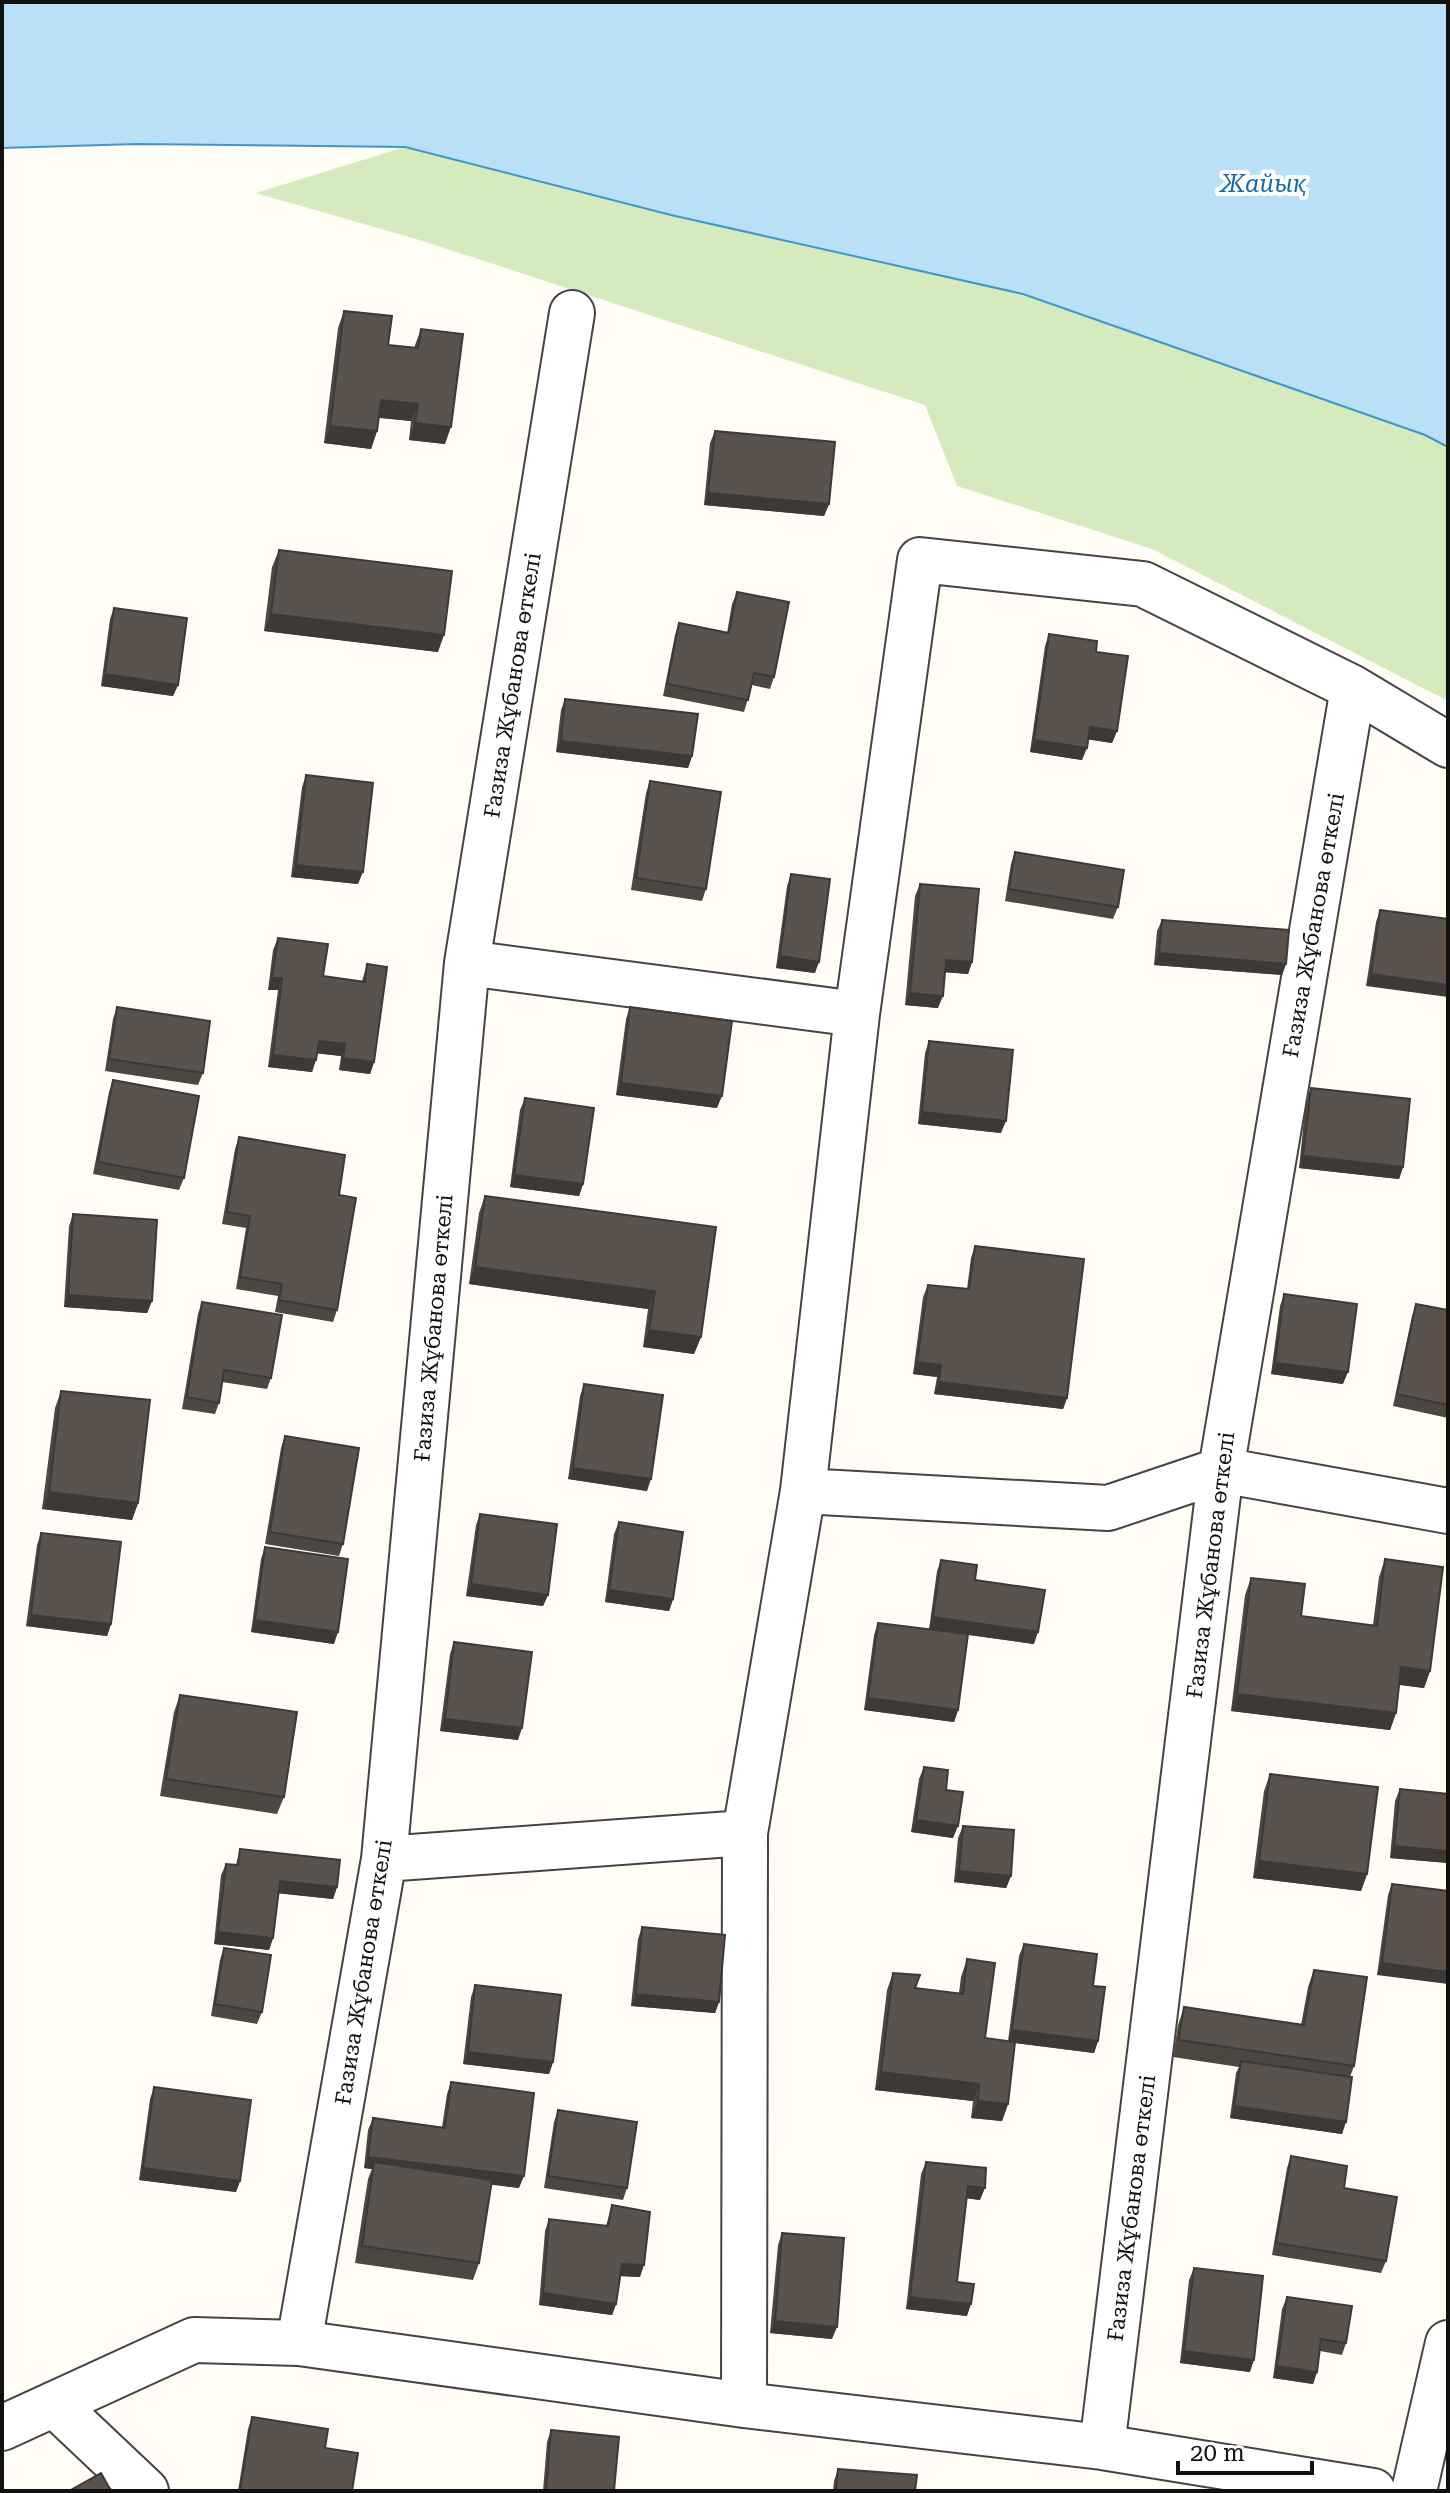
<svg xmlns="http://www.w3.org/2000/svg" width="1450" height="2493" font-family="'Roboto Serif',serif">
<style>
.green{fill:#d5ebbd}
.water{fill:#b9e0f7;stroke:#3f96cf;stroke-width:2}
.lines{fill:none;stroke-linecap:round;stroke-linejoin:round}
.minor-casing{stroke:#444;stroke-width:48}
.minor{stroke:#fff;stroke-width:44}
.wall{fill:#4d4742}
.shaded-wall{fill:#3f3936}
.building{fill:#5a524d;stroke:#3f3936;stroke-width:2}
.labels{text-anchor:middle;stroke-width:8;stroke-linejoin:round;paint-order:stroke}
.street-label{font-size:22px;fill:#111;stroke:#fff}
.water-label{font-size:24px;font-style:italic;fill:#1768a6;stroke:#fff}
</style>
<rect width="100%" height="100%" fill="#fffdf5"/>
<!-- green -->
<path class="green" d="M 405,147 L 671,215 L 1023,294 L 1425,435 L 1448,447 L 1448,701 L 1152,549 L 957,486 L 925,405 L 423,241 L 256,193 Z"/>
<!-- water -->
<path class="water" d="M 2,2 L 1448,2 L 1448,447 L 1425,435 L 1023,294 L 671,215 L 405,147 L 137,144 L 2,148 Z"/>
<g class="lines">
<defs>
<path id="minor" d="M 467,963 L 857,1014
M 803,1491 L 1108,1508 L 1221,1470 L 1448,1511
M 384,1859 L 745,1833
M 299,2343 L 384,1859 L 467,963 L 572,313
M 54,2404 L 146,2491
M 744,2405 L 745,1833 L 803,1491 L 857,1014 L 920,560 L 1143,584 L 1353,688 L 1448,745
M 2,2428 L 194,2340 L 299,2343 L 744,2405 L 1102,2447 L 1373,2491
M 1102,2447 L 1221,1470 L 1353,688
M 1414,2491 L 1448,2343"/>
</defs>
<!-- minor casing -->
<use href="#minor" class="minor-casing"/>
<!-- minor -->
<use href="#minor" class="minor"/>
</g>
<!-- wall -->
<path class="wall" d="M 344,311 L 388,345 L 414,348 L 421,329 L 445,444 L 409,440 L 411,421 L 379,418 L 377,431 L 371,449 L 324,443 L 338,328 Z
M 715,431 L 829,504 L 824,516 L 704,505 L 710,443 Z
M 279,550 L 438,652 L 264,631 L 272,567 Z
M 737,592 L 774,677 L 770,689 L 752,685 L 744,712 L 663,696 L 675,635 L 679,623 L 727,633 L 732,604 Z
M 114,608 L 178,685 L 173,696 L 101,686 L 110,619 Z
M 1049,634 L 1096,652 L 1117,731 L 1112,743 L 1088,739 L 1082,760 L 1030,752 L 1045,646 Z
M 565,699 L 692,756 L 688,768 L 556,752 L 561,710 Z
M 306,775 L 358,884 L 291,877 L 302,787 Z
M 650,781 L 706,889 L 702,901 L 631,890 L 646,793 Z
M 1015,852 L 1118,907 L 1113,919 L 1005,901 L 1011,864 Z
M 791,874 L 815,973 L 776,968 L 787,886 Z
M 920,884 L 972,962 L 968,974 L 945,972 L 938,1008 L 905,1005 L 915,896 Z
M 1380,910 L 1448,919 L 1366,986 L 1376,922 Z
M 1162,920 L 1286,964 L 1282,975 L 1154,965 L 1157,931 Z
M 278,938 L 323,976 L 362,981 L 367,964 L 374,1062 L 370,1074 L 339,1070 L 341,1056 L 317,1053 L 312,1072 L 268,1067 L 278,990 L 268,990 L 273,950 Z
M 117,1007 L 203,1073 L 198,1085 L 105,1071 L 113,1019 Z
M 630,1007 L 717,1108 L 616,1095 L 626,1019 Z
M 929,1041 L 1001,1133 L 918,1124 L 925,1053 Z
M 113,1080 L 184,1178 L 179,1190 L 93,1174 L 109,1092 Z
M 1311,1088 L 1403,1167 L 1399,1179 L 1299,1168 L 1306,1100 Z
M 525,1098 L 583,1184 L 579,1196 L 510,1187 L 520,1110 Z
M 239,1137 L 339,1195 L 337,1310 L 333,1322 L 275,1312 L 278,1296 L 236,1289 L 246,1228 L 222,1224 L 235,1149 Z
M 485,1196 L 716,1227 L 701,1337 L 694,1354 L 643,1347 L 648,1309 L 469,1284 L 479,1213 Z
M 73,1214 L 152,1301 L 147,1313 L 64,1307 L 69,1226 Z
M 975,1246 L 1067,1398 L 1063,1409 L 934,1394 L 937,1377 L 913,1374 L 923,1297 L 928,1285 L 967,1289 L 971,1258 Z
M 1284,1294 L 1343,1384 L 1271,1374 L 1280,1306 Z
M 202,1302 L 271,1378 L 267,1389 L 222,1382 L 219,1403 L 215,1414 L 182,1409 L 198,1314 Z
M 1416,1304 L 1448,1310 L 1448,1418 L 1393,1406 L 1412,1316 Z
M 584,1384 L 647,1491 L 568,1479 L 580,1396 Z
M 61,1391 L 138,1503 L 132,1520 L 42,1509 L 55,1408 Z
M 285,1436 L 343,1544 L 339,1556 L 265,1544 L 281,1448 Z
M 480,1514 L 548,1595 L 543,1606 L 466,1596 L 476,1525 Z
M 619,1522 L 673,1599 L 669,1611 L 605,1602 L 614,1534 Z
M 41,1533 L 111,1624 L 107,1636 L 26,1626 L 37,1545 Z
M 265,1547 L 334,1644 L 251,1632 L 261,1559 Z
M 1385,1559 L 1430,1671 L 1424,1688 L 1399,1685 L 1396,1713 L 1390,1730 L 1231,1711 L 1245,1595 L 1251,1578 L 1301,1616 L 1373,1625 L 1379,1577 Z
M 941,1560 L 975,1580 L 1034,1644 L 968,1635 L 958,1710 L 954,1722 L 864,1710 L 874,1635 L 878,1623 L 929,1629 L 937,1571 Z
M 454,1642 L 518,1740 L 440,1731 L 450,1654 Z
M 180,1695 L 284,1797 L 277,1814 L 160,1796 L 174,1712 Z
M 924,1767 L 946,1790 L 953,1838 L 911,1832 L 919,1779 Z
M 1270,1774 L 1367,1874 L 1361,1891 L 1253,1878 L 1264,1791 Z
M 1400,1789 L 1448,1794 L 1448,1863 L 1390,1858 L 1395,1801 Z
M 963,1826 L 1011,1876 L 1006,1888 L 954,1882 L 958,1838 Z
M 240,1849 L 337,1887 L 333,1899 L 278,1893 L 273,1938 L 269,1950 L 214,1944 L 221,1875 L 226,1864 L 236,1865 Z
M 1392,1884 L 1448,1891 L 1377,1975 L 1388,1895 Z
M 642,1927 L 719,2002 L 715,2013 L 631,2006 L 638,1939 Z
M 1024,1944 L 1093,1986 L 1098,2041 L 1094,2053 L 1015,2043 L 1008,2104 L 1002,2121 L 971,2118 L 973,2101 L 875,2090 L 887,1990 L 893,1973 L 915,1988 L 959,1993 L 961,1977 L 967,1959 L 985,2038 L 1008,2041 L 1019,1956 Z
M 224,1948 L 262,2012 L 257,2024 L 211,2016 L 220,1960 Z
M 1314,1970 L 1354,2066 L 1350,2077 L 1342,2134 L 1230,2118 L 1236,2073 L 1239,2067 L 1173,2057 L 1178,2025 L 1184,2007 L 1301,2025 L 1308,1987 Z
M 475,1985 L 553,2062 L 549,2074 L 463,2064 L 471,1997 Z
M 451,2082 L 519,2188 L 491,2184 L 479,2263 L 473,2280 L 355,2263 L 368,2179 L 372,2169 L 364,2168 L 368,2130 L 373,2118 L 442,2127 L 447,2094 Z
M 154,2087 L 240,2181 L 236,2192 L 139,2180 L 150,2099 Z
M 558,2110 L 627,2188 L 623,2200 L 544,2188 L 554,2122 Z
M 1291,2156 L 1344,2188 L 1386,2261 L 1381,2273 L 1272,2255 L 1287,2168 Z
M 926,2162 L 980,2200 L 967,2198 L 957,2282 L 967,2316 L 906,2309 L 921,2174 Z
M 612,2205 L 640,2277 L 620,2276 L 616,2304 L 612,2315 L 539,2305 L 545,2231 L 549,2219 L 606,2226 Z
M 782,2233 L 832,2339 L 770,2333 L 778,2245 Z
M 1194,2268 L 1250,2372 L 1180,2363 L 1189,2280 Z
M 1287,2297 L 1346,2343 L 1342,2355 L 1320,2351 L 1317,2372 L 1313,2384 L 1273,2378 L 1282,2309 Z
M 252,2417 L 325,2448 L 352,2491 L 238,2491 L 248,2429 Z
M 551,2430 L 614,2491 L 543,2491 L 547,2442 Z
M 838,2469 L 915,2491 L 833,2491 L 834,2481 Z"/>
<!-- shaded-wall -->
<path class="shaded-wall" d="M 381,400 L 418,404 L 411,421 L 375,417 Z
M 415,423 L 451,427 L 445,444 L 409,440 Z
M 330,426 L 377,431 L 371,449 L 324,443 Z
M 708,493 L 829,504 L 824,516 L 704,505 Z
M 271,614 L 444,635 L 438,652 L 264,631 Z
M 105,674 L 178,685 L 173,696 L 101,686 Z
M 1090,727 L 1117,731 L 1112,743 L 1085,739 Z
M 1034,740 L 1087,748 L 1082,760 L 1030,752 Z
M 561,741 L 692,756 L 688,768 L 556,752 Z
M 296,865 L 363,872 L 358,884 L 291,877 Z
M 1159,953 L 1286,964 L 1282,975 L 1154,965 Z
M 780,956 L 819,962 L 815,973 L 776,968 Z
M 946,960 L 972,962 L 968,974 L 941,972 Z
M 1371,974 L 1448,985 L 1448,997 L 1366,986 Z
M 272,978 L 282,978 L 278,990 L 268,990 Z
M 910,993 L 943,996 L 938,1008 L 905,1005 Z
M 319,1041 L 345,1044 L 341,1056 L 314,1053 Z
M 273,1055 L 316,1060 L 312,1072 L 268,1067 Z
M 343,1058 L 374,1062 L 370,1074 L 339,1070 Z
M 621,1083 L 722,1096 L 717,1108 L 616,1095 Z
M 922,1112 L 1006,1121 L 1001,1133 L 918,1124 Z
M 1303,1156 L 1403,1167 L 1399,1179 L 1299,1168 Z
M 514,1175 L 583,1184 L 579,1196 L 510,1187 Z
M 475,1267 L 655,1291 L 648,1309 L 469,1284 Z
M 68,1295 L 152,1301 L 147,1313 L 64,1307 Z
M 649,1330 L 701,1337 L 694,1354 L 643,1347 Z
M 917,1362 L 941,1365 L 937,1377 L 913,1374 Z
M 1275,1363 L 1348,1372 L 1343,1384 L 1271,1374 Z
M 939,1382 L 1067,1398 L 1063,1409 L 934,1394 Z
M 573,1468 L 651,1479 L 647,1491 L 568,1479 Z
M 49,1492 L 138,1503 L 132,1520 L 42,1509 Z
M 471,1584 L 548,1595 L 543,1606 L 466,1596 Z
M 609,1590 L 673,1599 L 669,1611 L 605,1602 Z
M 31,1615 L 111,1624 L 107,1636 L 26,1626 Z
M 933,1617 L 1038,1632 L 1034,1644 L 929,1629 Z
M 255,1620 L 338,1632 L 334,1644 L 251,1632 Z
M 1401,1667 L 1430,1671 L 1424,1688 L 1395,1684 Z
M 1237,1694 L 1396,1713 L 1390,1730 L 1231,1711 Z
M 868,1698 L 958,1710 L 954,1722 L 864,1710 Z
M 445,1719 L 522,1728 L 518,1740 L 440,1731 Z
M 916,1820 L 958,1826 L 953,1838 L 911,1832 Z
M 1394,1846 L 1448,1851 L 1448,1863 L 1390,1858 Z
M 1259,1861 L 1367,1874 L 1361,1891 L 1253,1878 Z
M 959,1871 L 1011,1876 L 1006,1888 L 954,1882 Z
M 280,1881 L 337,1887 L 333,1899 L 275,1893 Z
M 218,1932 L 273,1938 L 269,1950 L 214,1944 Z
M 1382,1963 L 1448,1972 L 1448,1984 L 1377,1975 Z
M 636,1994 L 719,2002 L 715,2013 L 631,2006 Z
M 1012,2030 L 1098,2041 L 1094,2053 L 1008,2042 Z
M 468,2052 L 553,2062 L 549,2074 L 463,2064 Z
M 881,2072 L 979,2084 L 973,2101 L 875,2090 Z
M 978,2101 L 1008,2104 L 1002,2121 L 971,2118 Z
M 1234,2106 L 1346,2122 L 1342,2134 L 1230,2118 Z
M 368,2157 L 524,2176 L 519,2188 L 373,2170 L 374,2162 L 372,2169 L 364,2168 Z
M 143,2168 L 240,2181 L 236,2192 L 139,2180 Z
M 968,2186 L 985,2188 L 980,2200 L 964,2198 Z
M 622,2264 L 644,2265 L 640,2277 L 618,2276 Z
M 543,2293 L 616,2304 L 612,2315 L 539,2305 Z
M 910,2297 L 971,2304 L 967,2316 L 906,2309 Z
M 775,2321 L 837,2327 L 832,2339 L 770,2333 Z
M 1184,2351 L 1254,2360 L 1250,2372 L 1180,2363 Z
M 1277,2366 L 1317,2372 L 1313,2384 L 1273,2378 Z"/>
<!-- building -->
<path class="building" d="M 344,311 L 392,316 L 388,345 L 418,348 L 421,329 L 463,334 L 451,427 L 415,423 L 418,404 L 381,400 L 377,431 L 330,426 Z
M 715,431 L 835,442 L 829,504 L 708,493 Z
M 279,550 L 452,571 L 444,635 L 271,614 Z
M 737,592 L 789,602 L 774,677 L 754,673 L 748,700 L 667,684 L 679,623 L 729,633 Z
M 114,608 L 187,618 L 178,685 L 105,674 Z
M 1049,634 L 1097,641 L 1096,652 L 1128,656 L 1117,731 L 1090,727 L 1087,748 L 1034,740 Z
M 565,699 L 698,714 L 692,756 L 561,741 Z
M 306,775 L 373,783 L 363,872 L 296,865 Z
M 650,781 L 721,792 L 706,889 L 636,878 Z
M 1015,852 L 1124,870 L 1118,907 L 1009,889 Z
M 791,874 L 830,879 L 819,962 L 780,956 Z
M 920,884 L 979,889 L 972,962 L 946,960 L 943,996 L 910,993 Z
M 1380,910 L 1448,919 L 1448,985 L 1371,974 Z
M 1162,920 L 1289,930 L 1286,964 L 1159,953 Z
M 278,938 L 328,944 L 323,976 L 365,982 L 367,964 L 387,967 L 374,1062 L 343,1058 L 345,1044 L 319,1041 L 316,1060 L 273,1055 L 282,978 L 272,978 Z
M 117,1007 L 210,1021 L 203,1073 L 109,1059 Z
M 630,1007 L 732,1021 L 722,1096 L 621,1083 Z
M 929,1041 L 1013,1050 L 1006,1121 L 922,1112 Z
M 113,1080 L 199,1096 L 184,1178 L 98,1162 Z
M 1311,1088 L 1410,1099 L 1403,1167 L 1303,1156 Z
M 525,1098 L 594,1108 L 583,1184 L 514,1175 Z
M 239,1137 L 345,1155 L 339,1195 L 356,1198 L 337,1310 L 279,1300 L 282,1284 L 240,1277 L 250,1216 L 227,1212 Z
M 485,1196 L 716,1227 L 701,1337 L 649,1330 L 655,1291 L 475,1267 Z
M 73,1214 L 157,1220 L 152,1301 L 68,1295 Z
M 975,1246 L 1084,1259 L 1067,1398 L 939,1382 L 941,1365 L 917,1362 L 928,1285 L 969,1289 Z
M 1284,1294 L 1357,1304 L 1348,1372 L 1275,1363 Z
M 202,1302 L 282,1315 L 271,1378 L 224,1370 L 219,1403 L 187,1397 Z
M 1416,1304 L 1448,1310 L 1448,1405 L 1397,1394 Z
M 584,1384 L 663,1395 L 651,1479 L 573,1468 Z
M 61,1391 L 150,1400 L 138,1503 L 49,1492 Z
M 285,1436 L 359,1448 L 343,1544 L 270,1532 Z
M 480,1514 L 557,1524 L 548,1595 L 471,1584 Z
M 619,1522 L 683,1532 L 673,1599 L 609,1590 Z
M 41,1533 L 121,1542 L 111,1624 L 31,1615 Z
M 265,1547 L 348,1559 L 338,1632 L 255,1620 Z
M 1385,1559 L 1443,1567 L 1430,1671 L 1401,1667 L 1396,1713 L 1237,1694 L 1251,1578 L 1305,1584 L 1301,1616 L 1377,1626 Z
M 941,1560 L 977,1565 L 975,1580 L 1045,1590 L 1038,1632 L 933,1617 Z
M 878,1623 L 968,1634 L 958,1710 L 868,1698 Z
M 454,1642 L 532,1652 L 522,1728 L 445,1719 Z
M 180,1695 L 297,1712 L 284,1797 L 166,1779 Z
M 924,1767 L 948,1770 L 946,1790 L 963,1792 L 958,1826 L 916,1820 Z
M 1270,1774 L 1378,1787 L 1367,1874 L 1259,1861 Z
M 1400,1789 L 1448,1794 L 1448,1851 L 1394,1846 Z
M 963,1826 L 1014,1830 L 1011,1876 L 959,1871 Z
M 240,1849 L 340,1860 L 337,1887 L 280,1881 L 273,1938 L 218,1932 L 226,1864 L 238,1865 Z
M 1392,1884 L 1448,1891 L 1448,1972 L 1382,1963 Z
M 642,1927 L 725,1935 L 719,2002 L 636,1994 Z
M 1024,1944 L 1097,1954 L 1093,1986 L 1105,1987 L 1098,2041 L 1012,2030 Z
M 224,1948 L 271,1955 L 262,2012 L 215,2004 Z
M 967,1959 L 995,1963 L 985,2038 L 1015,2042 L 1008,2104 L 978,2101 L 979,2084 L 881,2072 L 893,1973 L 920,1975 L 915,1988 L 963,1994 Z
M 1314,1970 L 1367,1977 L 1354,2066 L 1179,2040 L 1184,2007 L 1304,2025 Z
M 475,1985 L 561,1995 L 553,2062 L 468,2052 Z
M 1241,2061 L 1352,2077 L 1346,2122 L 1234,2106 Z
M 451,2082 L 534,2093 L 524,2176 L 368,2157 L 373,2118 L 445,2128 Z
M 154,2087 L 251,2100 L 240,2181 L 143,2168 Z
M 558,2110 L 637,2122 L 627,2188 L 548,2176 Z
M 1291,2156 L 1347,2166 L 1344,2188 L 1397,2197 L 1386,2261 L 1276,2243 Z
M 374,2162 L 492,2180 L 479,2263 L 362,2246 Z
M 926,2162 L 986,2168 L 985,2188 L 968,2186 L 957,2282 L 974,2284 L 971,2304 L 910,2297 Z
M 612,2205 L 650,2212 L 644,2265 L 622,2264 L 616,2304 L 543,2293 L 549,2219 L 608,2226 Z
M 782,2233 L 844,2238 L 837,2327 L 775,2321 Z
M 1194,2268 L 1263,2276 L 1254,2360 L 1184,2351 Z
M 1287,2297 L 1352,2306 L 1346,2343 L 1321,2339 L 1317,2372 L 1277,2366 Z
M 252,2417 L 328,2429 L 325,2448 L 358,2453 L 352,2491 L 240,2491 Z
M 551,2430 L 619,2437 L 614,2491 L 546,2491 Z
M 838,2469 L 917,2475 L 915,2491 L 836,2491 Z
M 101,2473 L 111,2491 L 69,2491 Z"/>
<g class="labels">
<!-- street labels -->
<g class="street-label">
<text transform="translate(512 685) rotate(-81)" y="8">Ғазиза Жұбанова өткелі</text>
<text transform="translate(1313 925) rotate(-80)" y="8">Ғазиза Жұбанова өткелі</text>
<text transform="translate(433 1328) rotate(-85)" y="8">Ғазиза Жұбанова өткелі</text>
<text transform="translate(1210 1565) rotate(-83)" y="8">Ғазиза Жұбанова өткелі</text>
<text transform="translate(363 1972) rotate(-81)" y="8">Ғазиза Жұбанова өткелі</text>
<text transform="translate(1131 2208) rotate(-83)" y="8">Ғазиза Жұбанова өткелі</text>
</g>
<!-- water labels -->
<g class="water-label">
<text x="1263" y="192">Жайық</text>
</g>
</g>
<!-- border -->
<rect width="1450" height="2493" fill="none" stroke="#111111" stroke-width="8"/>
<!-- scale -->
<path d="M1178 2461v12h134v-12" fill="none" stroke="#111111" stroke-width="4"/>
<text x="1190" y="2461" font-size="24" fill="#111111" stroke="#ffffff" stroke-width="6" paint-order="stroke">20 m</text>
</svg>
